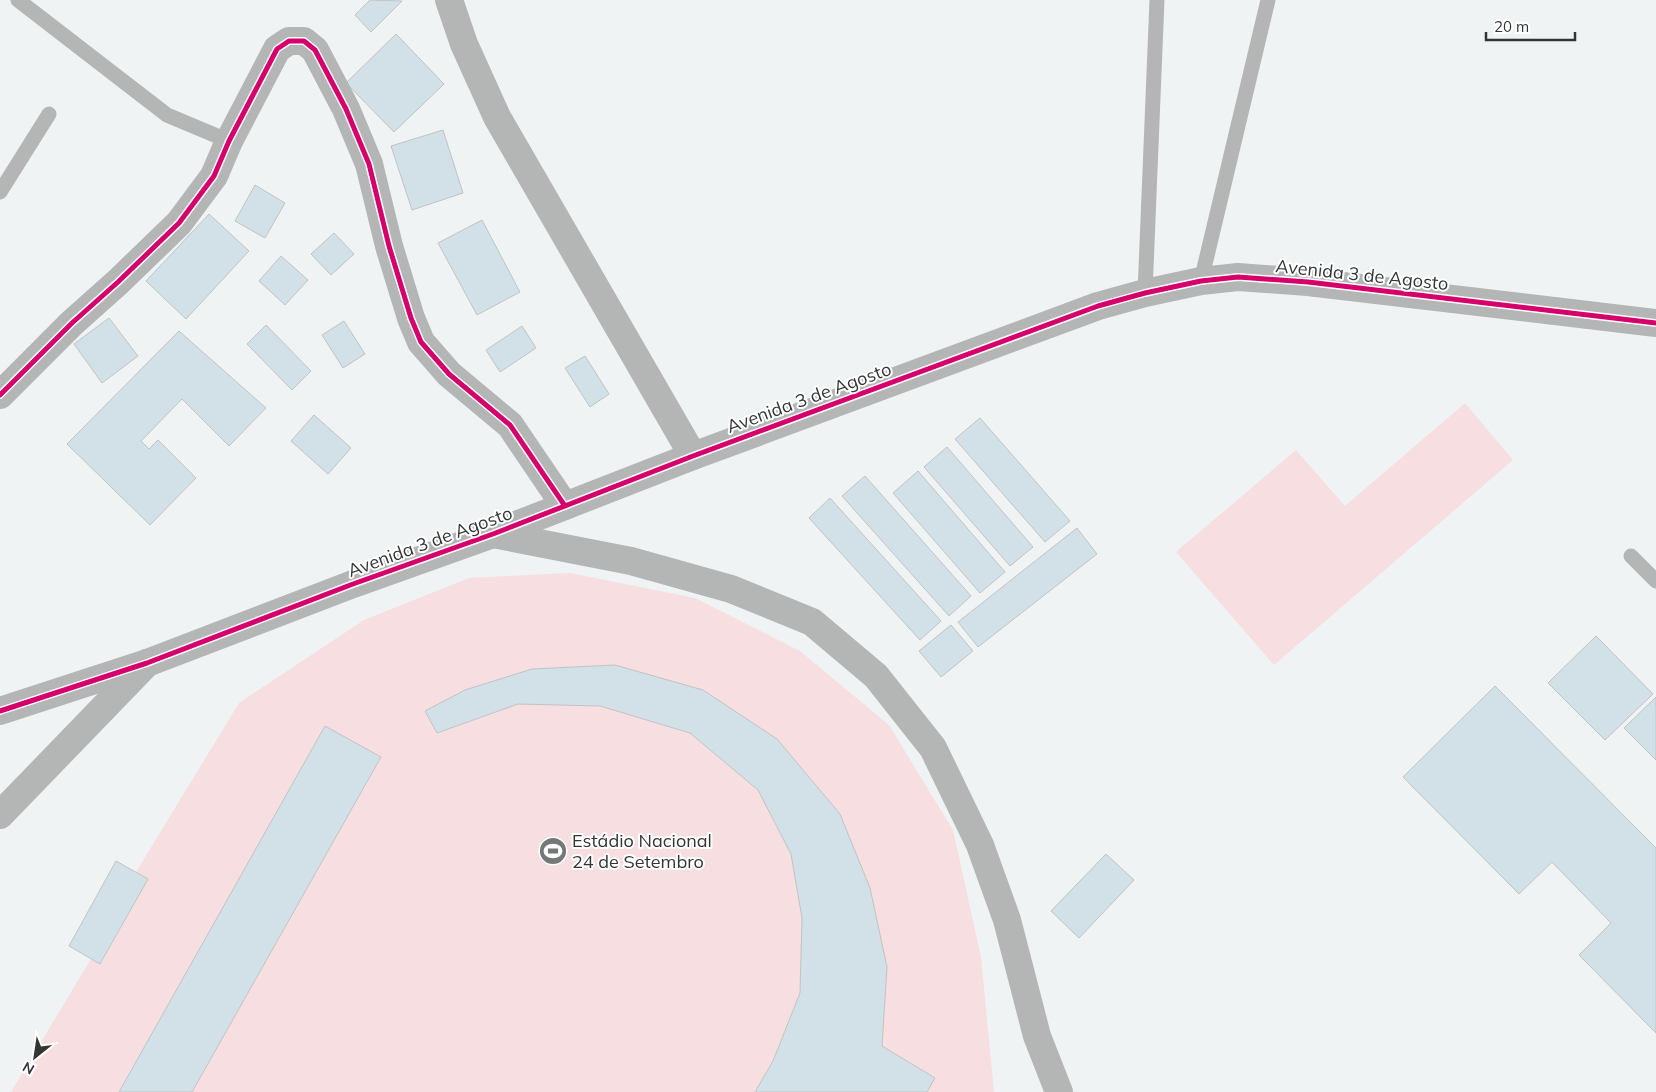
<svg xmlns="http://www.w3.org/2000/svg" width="1656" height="1092" font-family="Mulish,sans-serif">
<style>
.green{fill:#f6dee1}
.building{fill:#d2e1e7;stroke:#c1c3c3}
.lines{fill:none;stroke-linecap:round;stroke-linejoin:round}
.lane{stroke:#b4b6b6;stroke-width:15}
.street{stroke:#b4b6b6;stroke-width:28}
.secondary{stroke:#b4b5b5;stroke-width:28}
.cycleway-casing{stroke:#fff;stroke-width:8}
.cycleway{stroke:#d6006c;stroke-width:5}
.labels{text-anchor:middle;stroke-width:4;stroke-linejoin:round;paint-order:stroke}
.street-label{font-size:18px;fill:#333535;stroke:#fff}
.poi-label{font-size:18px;fill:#333535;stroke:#fff;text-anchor:start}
</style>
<rect width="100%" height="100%" fill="#f0f3f4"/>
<!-- green -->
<path class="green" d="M 1465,403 L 1513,460 L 1274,665 L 1176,552 L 1296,450 L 1345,506 Z
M 570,573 L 695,598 L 800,651 L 889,725 L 953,830 L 981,957 L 994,1092 L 11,1092 L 91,959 L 101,964 L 148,879 L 136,872 L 239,703 L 364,620 L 469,578 Z"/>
<!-- building -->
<path class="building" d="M 370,0 L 402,1 L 371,32 L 355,15 Z
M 396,34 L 444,84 L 394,132 L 346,83 Z
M 443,130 L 463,193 L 412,210 L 391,146 Z
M 255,185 L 285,203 L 265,238 L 235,221 Z
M 209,214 L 249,251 L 186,319 L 146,281 Z
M 482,220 L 520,292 L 477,315 L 438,243 Z
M 334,233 L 354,254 L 331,275 L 311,254 Z
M 281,256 L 308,280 L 285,305 L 259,281 Z
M 109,318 L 138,356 L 102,383 L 74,344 Z
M 344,321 L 365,354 L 343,368 L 322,335 Z
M 266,325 L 311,371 L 292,390 L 247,344 Z
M 522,326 L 536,348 L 500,372 L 486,350 Z
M 179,331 L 266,408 L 229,446 L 182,399 L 141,441 L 149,449 L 158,440 L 196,478 L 150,525 L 67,444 Z
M 585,356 L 609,394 L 590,407 L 565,368 Z
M 314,415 L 351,448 L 328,474 L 291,441 Z
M 980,418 L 1070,521 L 1045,542 L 955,439 Z
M 947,447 L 1033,547 L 1010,566 L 924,467 Z
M 918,471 L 1005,572 L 980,593 L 893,493 Z
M 865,476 L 971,596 L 949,616 L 842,496 Z
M 830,498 L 941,621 L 920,640 L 809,518 Z
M 1077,528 L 1097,554 L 978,647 L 958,622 Z
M 951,625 L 973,651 L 941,677 L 919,651 Z
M 1596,636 L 1653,694 L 1605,740 L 1548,683 Z
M 615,665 L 703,690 L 777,739 L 840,814 L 870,888 L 887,967 L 882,1046 L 935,1078 L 927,1092 L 755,1092 L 773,1061 L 800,993 L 802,918 L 791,854 L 758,790 L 690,733 L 600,706 L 518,704 L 437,733 L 425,711 L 465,690 L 532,669 Z
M 1495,686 L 1656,848 L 1656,1033 L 1579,955 L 1611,923 L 1552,862 L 1519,894 L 1403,777 Z
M 1656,697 L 1656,760 L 1624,728 Z
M 325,726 L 381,757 L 192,1092 L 119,1092 Z
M 1106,854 L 1134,880 L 1079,938 L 1051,911 Z
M 116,861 L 148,879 L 100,964 L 69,946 Z"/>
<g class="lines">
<!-- lane -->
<path class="lane" d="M 18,0 L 167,115 L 229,141
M 0,192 L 49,114
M 1201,281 L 1268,0
M 1145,293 L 1157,0
M 1631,556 L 1656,581"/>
<!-- street -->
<path class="street" d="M 449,0 L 464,44 L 497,117 L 693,456
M 0,395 L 72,323 L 118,282 L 179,223 L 214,176 L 229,141 L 277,49 L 289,41 L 304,41 L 315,50 L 346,109 L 369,164 L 389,246 L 411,318 L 421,342 L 449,374 L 510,425 L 565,506
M 493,534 L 631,561 L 731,589 L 812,622 L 876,676 L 933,748 L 980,845 L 1007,920 L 1037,1036 L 1059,1092
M 0,815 L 147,663"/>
<!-- secondary -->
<path class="secondary" d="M 0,711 L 147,663 L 353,584 L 493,534 L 693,456 L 1098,306 L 1145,293 L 1201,281 L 1238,277 L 1308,282 L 1656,323"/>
<defs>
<path id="cycleway" d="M 0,395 L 72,323 L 118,282 L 179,223 L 214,176 L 229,141 L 277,49 L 289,41 L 304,41 L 315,50 L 346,109 L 369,164 L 389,246 L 411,318 L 421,342 L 449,374 L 510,425 L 565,506
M 0,711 L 147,663 L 353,584 L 493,534 L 693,456 L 1098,306 L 1145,293 L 1201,281 L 1238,277 L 1308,282 L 1656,323"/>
</defs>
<!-- cycleway casing -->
<use href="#cycleway" class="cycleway-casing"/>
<!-- cycleway -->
<use href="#cycleway" class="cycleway"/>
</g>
<!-- icons -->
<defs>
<symbol id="stadium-disc" viewBox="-11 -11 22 22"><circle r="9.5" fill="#757878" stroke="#fff"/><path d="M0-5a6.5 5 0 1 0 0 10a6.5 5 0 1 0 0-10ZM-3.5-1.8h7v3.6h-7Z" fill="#fff"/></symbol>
</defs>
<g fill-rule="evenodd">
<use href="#stadium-disc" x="537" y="835" width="32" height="32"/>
</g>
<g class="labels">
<!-- street labels -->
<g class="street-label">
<text transform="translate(1362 275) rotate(6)" y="6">Avenida 3 de Agosto</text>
<text transform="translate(809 398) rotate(-20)" y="6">Avenida 3 de Agosto</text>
<text transform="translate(430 542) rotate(-20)" y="6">Avenida 3 de Agosto</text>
</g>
<!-- poi labels -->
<g class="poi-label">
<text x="572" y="847">Estádio Nacional<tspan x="572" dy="21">24 de Setembro</tspan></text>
</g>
</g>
<!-- north arrow -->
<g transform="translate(35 1057) rotate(210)" stroke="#ffffff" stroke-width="4" paint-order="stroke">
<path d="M0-4L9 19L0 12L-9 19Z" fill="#333535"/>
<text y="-8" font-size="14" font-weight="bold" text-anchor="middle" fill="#333535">N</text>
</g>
<!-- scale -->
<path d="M1486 32v8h89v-8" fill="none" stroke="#333535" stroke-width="2.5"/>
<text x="1494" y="32" font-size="15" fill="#333535" stroke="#ffffff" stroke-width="4" paint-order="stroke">20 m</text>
</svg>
